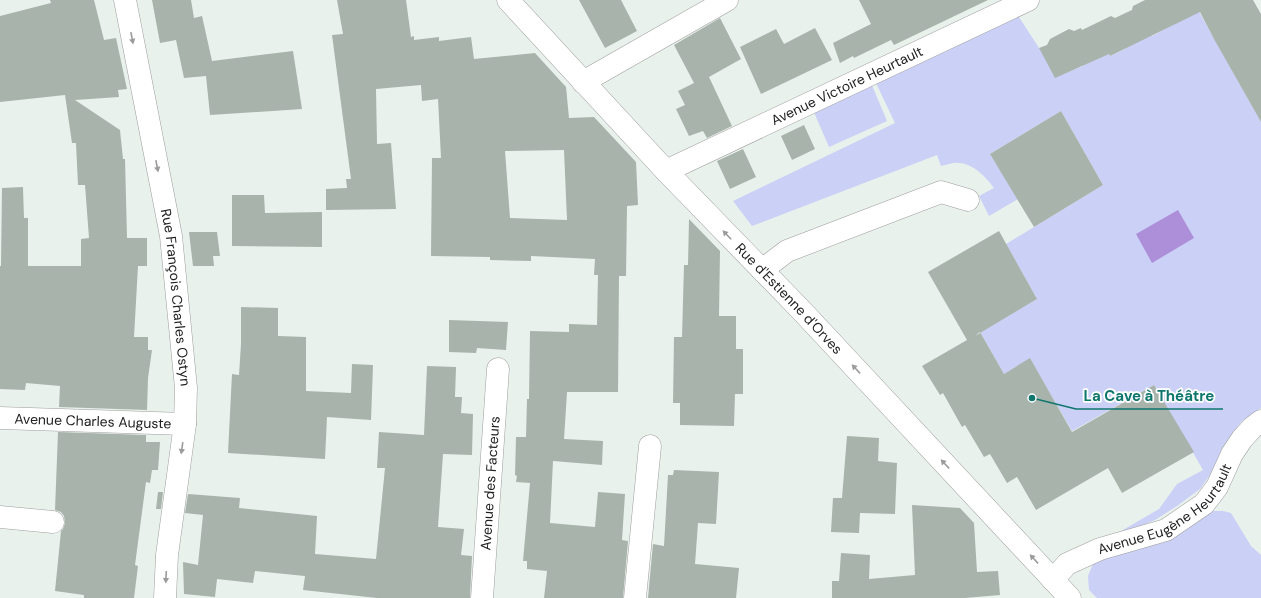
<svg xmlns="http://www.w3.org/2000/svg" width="1261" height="598" font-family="'DM Sans',sans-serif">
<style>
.park{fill:#cbd0f6}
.pitch{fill:#ad8ed9}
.building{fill:#a8b3ab;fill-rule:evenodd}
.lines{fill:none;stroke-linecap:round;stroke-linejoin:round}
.minor-casing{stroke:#9e9e9e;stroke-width:23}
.minor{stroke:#fff;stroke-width:22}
.oneway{fill:#9b9b9b}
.labels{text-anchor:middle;stroke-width:3.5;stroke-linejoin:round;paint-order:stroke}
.street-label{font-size:14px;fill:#212121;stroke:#fff}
.leader{fill:none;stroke:#0f766e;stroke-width:1.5}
.callout-dot{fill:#0f766e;stroke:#fff;stroke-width:1.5}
.callout-label{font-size:15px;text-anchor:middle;font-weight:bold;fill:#0f766e;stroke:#fff;stroke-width:3.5;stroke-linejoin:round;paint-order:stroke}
</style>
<rect width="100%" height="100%" fill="#e9f1ed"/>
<!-- park -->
<path class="park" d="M 1197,8 L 1261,122 L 1261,408 L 1242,421 L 1224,445 L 1210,475 L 1200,489 L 1177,506 L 1155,520 L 1104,541 L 1159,509 L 1177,484 L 1203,470 L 1154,385 L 1072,431 L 1030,359 L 1004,374 L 980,332 L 1037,299 L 1006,244 L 1103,185 L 1061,111 L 990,154 L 1018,199 L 989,216 L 979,196 L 994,188 C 984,175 971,161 953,163 C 949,164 945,165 941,166 L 937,155 L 752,226 L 733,201 L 895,123 L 875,81 L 1017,14 L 1039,48 L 1066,69 L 1068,72 L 1083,66 L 1082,62 L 1108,53 L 1110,56 L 1125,49 L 1124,46 L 1151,33 L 1152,36 L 1167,28 L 1166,26 Z
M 871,83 L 887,121 L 829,147 L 813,110 Z
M 1211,511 L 1223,511 L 1231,513 L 1251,546 L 1261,555 L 1261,598 L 1097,598 L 1089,590 L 1088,576 L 1093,564 L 1103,558 Z"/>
<!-- pitch -->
<path class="pitch" d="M 1178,210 L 1194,238 L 1152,263 L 1136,234 Z"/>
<!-- building -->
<path class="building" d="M 50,0 L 94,0 L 104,40 L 116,38 L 127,89 L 118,90 L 119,97 L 75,100 L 120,130 L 123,159 L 125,159 L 127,238 L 147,238 L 147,266 L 138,266 L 134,337 L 148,337 L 148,350 L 152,350 L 148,378 L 147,410 L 59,407 L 60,386 L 26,383 L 25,390 L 0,389 L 0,266 L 1,266 L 2,188 L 23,187 L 24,218 L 28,218 L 28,266 L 81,266 L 81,239 L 89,238 L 85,185 L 78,185 L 76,143 L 72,143 L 65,95 L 0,102 L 0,16 L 51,3 Z
M 152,0 L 191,0 L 194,18 L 202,16 L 212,61 L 293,51 L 302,109 L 210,115 L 206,76 L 184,78 L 176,40 L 160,43 Z
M 337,0 L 406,0 L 411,37 L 414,36 L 414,40 L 439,37 L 439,41 L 471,37 L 474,59 L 535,53 L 566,87 L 569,118 L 594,117 L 636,162 L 638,205 L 627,206 L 626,276 L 619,276 L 618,392 L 567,392 L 564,439 L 603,441 L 602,465 L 553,461 L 550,523 L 595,527 L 598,492 L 625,494 L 622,540 L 628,541 L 623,598 L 544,598 L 547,571 L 527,569 L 527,561 L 523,561 L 530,483 L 516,482 L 517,476 L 515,475 L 516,437 L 526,437 L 527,399 L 529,399 L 530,331 L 569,332 L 569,324 L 597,325 L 598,275 L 594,275 L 595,259 L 531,256 L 531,261 L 490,260 L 490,257 L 431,256 L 432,158 L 441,158 L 438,99 L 422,101 L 421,85 L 376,89 L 377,144 L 391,143 L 396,209 L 326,210 L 326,189 L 347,188 L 346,179 L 351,179 L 332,35 L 343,34 ZM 564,150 L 567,220 L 510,218 L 505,151 Z
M 579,0 L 621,0 L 637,31 L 605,48 Z
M 859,0 L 988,0 L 894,45 L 891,40 L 854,58 L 853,56 L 840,63 L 833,43 L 871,24 Z
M 1145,0 L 1253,0 L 1261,14 L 1261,122 L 1214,39 L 1200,12 L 1110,56 L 1109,54 L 1055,78 L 1039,48 L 1047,45 L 1050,39 L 1069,29 L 1074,31 L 1081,28 L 1082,30 L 1111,16 L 1115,18 L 1132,10 L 1133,6 Z
M 720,18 L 741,59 L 709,77 L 732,126 L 707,138 L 703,131 L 689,136 L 676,109 L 685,105 L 678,91 L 694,83 L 674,45 Z
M 815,28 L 832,60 L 761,94 L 740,47 L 776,29 L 784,44 Z
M 1061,111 L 1103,185 L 1034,227 L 990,154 Z
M 804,125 L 815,149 L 792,160 L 781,136 Z
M 743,149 L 756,177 L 730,189 L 717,161 Z
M 232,195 L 264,195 L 265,213 L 322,212 L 322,247 L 232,246 Z
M 689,219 L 720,251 L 719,316 L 736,316 L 736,349 L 743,349 L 743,394 L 735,394 L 734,426 L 680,425 L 680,403 L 673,403 L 674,337 L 682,337 L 684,265 L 688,265 Z
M 999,231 L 1037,299 L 975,336 L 980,332 L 1004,374 L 1030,358 L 1072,432 L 1154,385 L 1194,452 L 1122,493 L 1108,468 L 1036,510 L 1017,477 L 1007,483 L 990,454 L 984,457 L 965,425 L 962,427 L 943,393 L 940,395 L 922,366 L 967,340 L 928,272 Z
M 189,232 L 217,232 L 220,256 L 213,256 L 214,266 L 193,266 Z
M 241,307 L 278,308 L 278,336 L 306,337 L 306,391 L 351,393 L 352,364 L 373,365 L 371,420 L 327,417 L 325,459 L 228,453 L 232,374 L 239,375 L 241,344 Z
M 449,320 L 508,322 L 506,350 L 477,348 L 476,353 L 449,352 Z
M 427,366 L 456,367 L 455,397 L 462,397 L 461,413 L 473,414 L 472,455 L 443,454 L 438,527 L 464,529 L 461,555 L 472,556 L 470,598 L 377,598 L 303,590 L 305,576 L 255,571 L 253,583 L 217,579 L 215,597 L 184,594 L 183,562 L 198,565 L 203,515 L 185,513 L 188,494 L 240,498 L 239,508 L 317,516 L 315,554 L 376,559 L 385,468 L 377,468 L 379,432 L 424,435 Z
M 58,432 L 146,435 L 146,442 L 160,442 L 158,470 L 152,470 L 150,483 L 146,482 L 135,565 L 138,566 L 134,598 L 84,598 L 84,595 L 55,591 L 61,531 L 63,529 L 65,523 L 64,516 L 61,512 L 55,510 Z
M 847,436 L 879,438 L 878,461 L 897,463 L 895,514 L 860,513 L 859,533 L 831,532 L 833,498 L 842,498 Z
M 674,470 L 719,472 L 716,524 L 698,523 L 695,564 L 739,568 L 736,598 L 648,598 L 653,544 L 664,546 L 668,475 L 673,475 Z
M 158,492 L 163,492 L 161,509 L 156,509 Z
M 912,505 L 960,508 L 974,523 L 977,572 L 998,571 L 1000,595 L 965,598 L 832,598 L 832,581 L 839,581 L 841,553 L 870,555 L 869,579 L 915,575 Z"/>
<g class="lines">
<defs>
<g id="minor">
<path id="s1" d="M 125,0 L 171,236 L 186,388 L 185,424 L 167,555 L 165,598"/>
<path id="s2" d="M 508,0 L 666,171 L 802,311 L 1070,598"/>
<path d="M 583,82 L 727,0"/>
<path id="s3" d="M 666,171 L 1028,0"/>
<path d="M 762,270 L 787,251 L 941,192 L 968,200"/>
<path id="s4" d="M 0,418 L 185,424"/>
<path d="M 0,517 L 53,522"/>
<path id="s5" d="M 1053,580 L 1067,564 L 1100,549 L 1166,530 L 1204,504 L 1217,487 L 1232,454 L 1242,439 L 1253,427 L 1261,421"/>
<path id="s6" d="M 482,598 L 498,369"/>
<path d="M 635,598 L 650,446"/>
</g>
</defs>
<!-- minor casing -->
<use href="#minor" class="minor-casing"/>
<!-- minor -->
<use href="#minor" class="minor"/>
</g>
<!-- one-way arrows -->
<defs><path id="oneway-solid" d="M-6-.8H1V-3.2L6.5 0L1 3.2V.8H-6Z"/></defs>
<g class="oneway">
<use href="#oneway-solid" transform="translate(132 38) rotate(79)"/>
<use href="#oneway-solid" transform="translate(157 166) rotate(79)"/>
<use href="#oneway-solid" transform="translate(727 235) rotate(-134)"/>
<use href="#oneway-solid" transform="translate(856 369) rotate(-133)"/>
<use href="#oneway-solid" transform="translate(182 448) rotate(98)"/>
<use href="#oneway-solid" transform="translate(945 464) rotate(-133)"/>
<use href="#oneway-solid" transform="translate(1034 559) rotate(-133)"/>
<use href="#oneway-solid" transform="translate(166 577) rotate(93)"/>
</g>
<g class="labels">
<!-- street labels -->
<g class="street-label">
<text dy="5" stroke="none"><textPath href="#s3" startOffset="200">Avenue Victoire Heurtault</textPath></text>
<text dy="5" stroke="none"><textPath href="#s1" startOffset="302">Rue François Charles Ostyn</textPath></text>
<text dy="5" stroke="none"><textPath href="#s2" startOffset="410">Rue d'Estienne d'Orves</textPath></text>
<text dy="5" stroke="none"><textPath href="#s4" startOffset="93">Avenue Charles Auguste</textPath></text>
<text dy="5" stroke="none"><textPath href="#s6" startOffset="115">Avenue des Facteurs</textPath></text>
<text dy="5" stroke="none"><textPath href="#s5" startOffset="137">Avenue Eugène Heurtault</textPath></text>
</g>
</g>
<!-- callouts -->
<path class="leader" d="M1032 398L1076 409H1223"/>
<circle class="callout-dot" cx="1032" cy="398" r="4"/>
<g class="callout-label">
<text x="1149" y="401">La Cave à Théâtre</text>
</g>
</svg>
